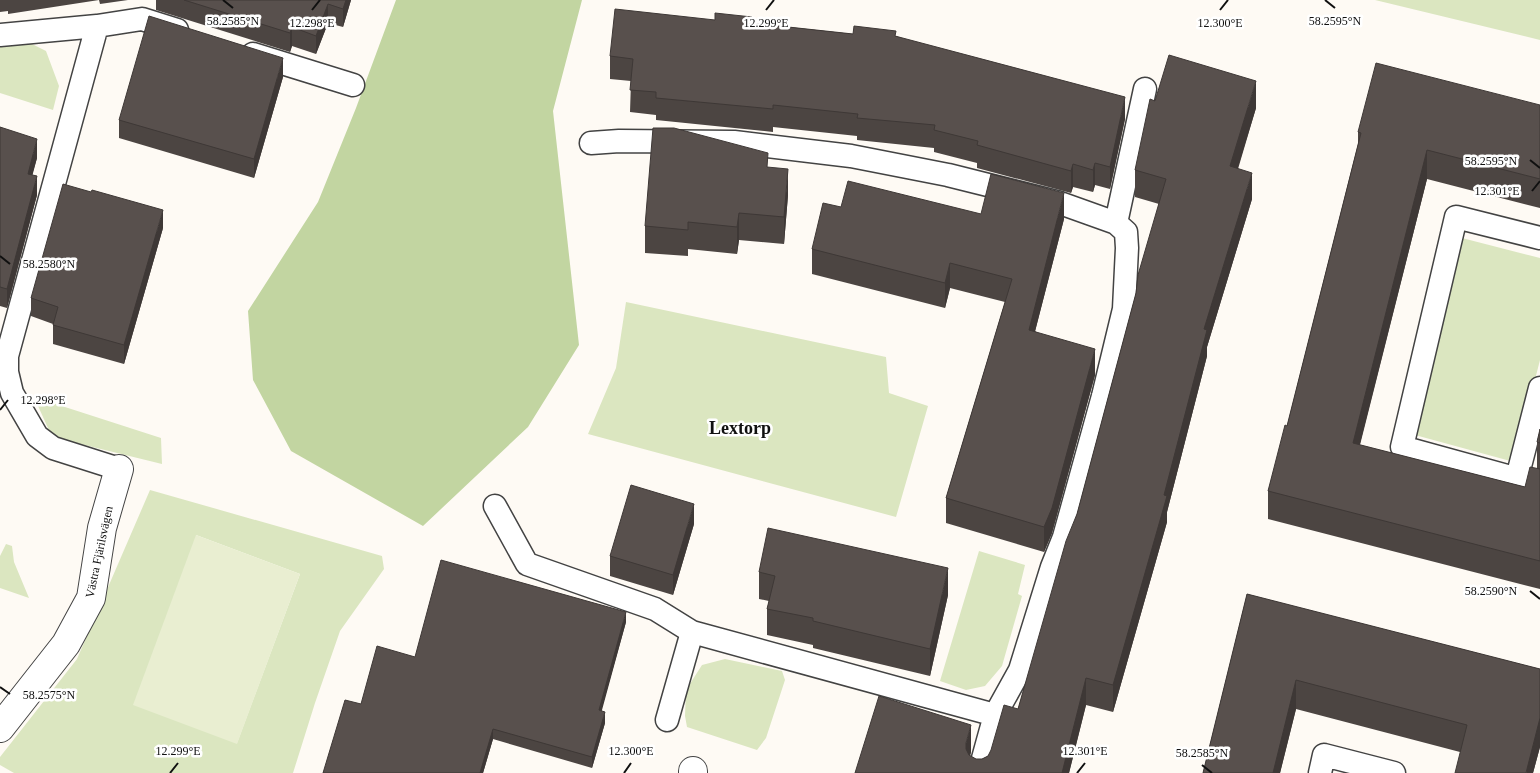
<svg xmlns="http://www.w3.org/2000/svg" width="1540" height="773" font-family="'Times New Roman',serif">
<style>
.green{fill:#dbe6c0;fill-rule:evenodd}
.forest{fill:#c2d5a1}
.pitch{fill:#e9eed1}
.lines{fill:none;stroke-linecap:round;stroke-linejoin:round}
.lane-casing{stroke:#434343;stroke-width:25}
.street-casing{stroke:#434343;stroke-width:30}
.lane{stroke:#fff;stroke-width:22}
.street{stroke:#fff;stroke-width:28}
.wall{fill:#4c4542}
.shaded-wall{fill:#3e3836}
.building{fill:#58504d;stroke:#3e3836}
.ticks{fill:none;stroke:#101010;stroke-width:2}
.labels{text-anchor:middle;stroke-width:5;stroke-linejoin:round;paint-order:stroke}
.street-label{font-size:12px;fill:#101010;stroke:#fff}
.district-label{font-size:18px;font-weight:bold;fill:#101010;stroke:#fff}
.ticks-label{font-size:12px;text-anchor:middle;fill:#101010;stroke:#fff;stroke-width:5;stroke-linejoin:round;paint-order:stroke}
</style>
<rect width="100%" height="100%" fill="#fefaf4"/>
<!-- green -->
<path class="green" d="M 1375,0 L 1540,0 L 1540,40 Z
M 30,43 L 46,51 L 59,86 L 53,110 L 0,93 L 0,47 Z
M 1462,238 L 1540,258 L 1540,360 L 1514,462 L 1415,435 Z
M 626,302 L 886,357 L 889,393 L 928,406 L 896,517 L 588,434 L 616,368 Z
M 34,397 L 161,438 L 162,464 L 52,437 Z
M 150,490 L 382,556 L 384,569 L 340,631 L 315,703 L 293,773 L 14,773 L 0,765 L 0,757 L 77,659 ZM 196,535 L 300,574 L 237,743 Z
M 6,544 L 12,546 L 14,562 L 29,598 L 0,588 L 0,556 Z
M 979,551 L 1025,565 L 1018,594 L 1022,596 L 1002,666 L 985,686 L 966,690 L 940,681 Z
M 725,659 L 782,671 L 785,680 L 766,738 L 757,750 L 687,727 L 685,716 L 686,690 L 702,665 Z"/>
<!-- forest -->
<path class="forest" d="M 396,0 L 582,0 L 553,111 L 579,345 L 528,427 L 423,526 L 291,451 L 253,380 L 248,311 L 318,202 L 356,108 Z"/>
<!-- pitch -->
<path class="pitch" d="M 196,535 L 300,574 L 237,744 L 133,705 Z"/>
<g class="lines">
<defs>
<path id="lane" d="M 0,35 L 97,26
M 253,54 L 353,85
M 591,143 L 619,141 L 734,142 L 851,156 L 948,175 L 1060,203 L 1116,223 L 1126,232 L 1127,248 L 1124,309 L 1103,396 L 1064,537 L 1052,567 L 1020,670 L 995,715
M 1116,223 L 1145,89
M 1540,238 L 1456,217 L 1402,447 L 1540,485
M 119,469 L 53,448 L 37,436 L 12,393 L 7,372 L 7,356 L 97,26 L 142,19 L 177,30
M 1517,478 L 1540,388
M 495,506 L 527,564 L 655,609 L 692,632 L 667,720
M 692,632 L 995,715 L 979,773
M 1320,773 L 1324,755 L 1394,773"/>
<path id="street" d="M 0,728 L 66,644 L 91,598 L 102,528 L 119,469
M 693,771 L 693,773"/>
</defs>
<!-- lane casing -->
<use href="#lane" class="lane-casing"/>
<!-- street casing -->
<use href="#street" class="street-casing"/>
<!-- lane -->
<use href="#lane" class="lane"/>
<!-- street -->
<use href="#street" class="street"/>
</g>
<!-- wall -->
<path class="wall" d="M 0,0 L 128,0 L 100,4 L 99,0 L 8,14 L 8,11 L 0,12 Z
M 156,0 L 351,0 L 343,27 L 328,23 L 316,54 L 292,46 L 290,52 L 156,10 Z
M 715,20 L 752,23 L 853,34 L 896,36 L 1125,119 L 1110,189 L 1095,185 L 1093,192 L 1073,187 L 1071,193 L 977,168 L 977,163 L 934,152 L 934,148 L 857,140 L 857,136 L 773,127 L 773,132 L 656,120 L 656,115 L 630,112 L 631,81 L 610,79 L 610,56 Z
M 283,77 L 254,178 L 119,138 L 119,120 Z
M 1155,101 L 1256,108 L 1238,169 L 1252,199 L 1207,347 L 1207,356 L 1167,512 L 1167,522 L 1113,712 L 1086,705 L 1069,773 L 855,773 L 971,752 L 970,756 L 976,759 L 982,759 L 988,756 L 1018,709 L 1077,514 L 1136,293 L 1159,204 L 1135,197 L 1135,170 Z
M 1540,105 L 1540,208 L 1427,179 L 1360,445 L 1525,487 L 1537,468 L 1537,442 L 1540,429 L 1540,589 L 1268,519 L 1268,491 L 1287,426 L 1358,144 L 1358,132 Z
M 0,127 L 37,158 L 32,175 L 37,195 L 7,308 L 0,306 Z
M 768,167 L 788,195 L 784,244 L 739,240 L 737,254 L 688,249 L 688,256 L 645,253 L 645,226 Z
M 841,207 L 1064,219 L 1035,331 L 1095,375 L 1052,533 L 1044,552 L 946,523 L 946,498 L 1005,302 L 950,288 L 945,308 L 812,274 L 812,249 Z
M 163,228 L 124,364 L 53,344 L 53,324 L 31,316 L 31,298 Z
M 694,524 L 673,595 L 610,576 L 610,556 Z
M 759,572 L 948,595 L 930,676 L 813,648 L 813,645 L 767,635 L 767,609 L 769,601 L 759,599 Z
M 1247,594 L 1540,669 L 1540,747 L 1533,773 L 1460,752 L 1296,709 L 1280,773 L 1203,773 Z
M 626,622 L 601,711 L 605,723 L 592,768 L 493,739 L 483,773 L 323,773 L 361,704 L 415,657 Z"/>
<!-- shaded-wall -->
<path class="shaded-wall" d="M 346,0 L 351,0 L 343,27 L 343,9 Z
M 328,4 L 328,23 L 316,54 L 316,36 Z
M 292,27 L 292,46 L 290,52 L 290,33 Z
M 283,58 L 283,77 L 254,178 L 254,159 Z
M 1256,81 L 1256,108 L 1230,193 L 1230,166 Z
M 1125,97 L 1125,119 L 1110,189 L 1110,167 Z
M 37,139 L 37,158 L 28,192 L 28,174 Z
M 1427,150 L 1427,179 L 1353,471 L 1353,443 Z
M 1095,163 L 1095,185 L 1093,192 L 1093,170 Z
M 1073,164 L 1073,187 L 1071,193 L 1071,171 Z
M 788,169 L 788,195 L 784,244 L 784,217 Z
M 1252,173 L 1252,199 L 1207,347 L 1207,356 L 1167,512 L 1167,522 L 1113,712 L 1113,685 L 1164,495 L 1204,329 Z
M 37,176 L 37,195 L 7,308 L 7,289 Z
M 1064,193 L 1064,219 L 1029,355 L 1029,330 Z
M 163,210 L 163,228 L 124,364 L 124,345 Z
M 739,213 L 739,240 L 737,254 L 737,227 Z
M 950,263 L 950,288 L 945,308 L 945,283 Z
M 1095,349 L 1095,375 L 1052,533 L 1044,552 L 1044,527 Z
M 694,504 L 694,524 L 673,595 L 673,575 Z
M 948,568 L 948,595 L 930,676 L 930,649 Z
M 626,612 L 626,622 L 599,721 L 599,710 Z
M 1086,678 L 1086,705 L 1069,773 L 1062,773 Z
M 1296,680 L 1296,709 L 1280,773 L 1273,773 Z
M 605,712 L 605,723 L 592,768 L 592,757 Z
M 1540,718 L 1540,747 L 1533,773 L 1526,773 Z
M 971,725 L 971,752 L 966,770 L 966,743 Z
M 493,729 L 493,739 L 483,773 L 480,773 Z"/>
<!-- building -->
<path class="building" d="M 184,0 L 346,0 L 343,9 L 328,4 L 316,36 L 292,27 L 290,33 Z
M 615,9 L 715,20 L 715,13 L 752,17 L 751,23 L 853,34 L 854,26 L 896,31 L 895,36 L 1125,97 L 1110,167 L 1095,163 L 1093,170 L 1073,164 L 1071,171 L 977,145 L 978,141 L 934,130 L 935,125 L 857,118 L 858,114 L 773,105 L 773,109 L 656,98 L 656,92 L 630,90 L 633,59 L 610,56 Z
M 149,16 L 283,58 L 254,159 L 119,120 Z
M 1169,55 L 1256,81 L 1230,166 L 1252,173 L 1204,329 L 1207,330 L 1164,495 L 1167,496 L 1113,685 L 1086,678 L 1062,773 L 855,773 L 879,696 L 971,725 L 966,743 L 966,749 L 969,755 L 976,759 L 982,759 L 988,756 L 991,750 L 1004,705 L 1018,709 L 1066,541 L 1077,514 L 1136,293 L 1138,275 L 1166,179 L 1135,170 L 1150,99 L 1155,101 Z
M 1376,63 L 1540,105 L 1540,179 L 1427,150 L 1353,443 L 1525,487 L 1530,467 L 1540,469 L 1540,561 L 1268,491 L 1285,425 L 1287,426 L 1361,133 L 1358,132 Z
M 0,127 L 37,139 L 28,174 L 37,176 L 7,289 L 0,287 Z
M 653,128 L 674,128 L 768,153 L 767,167 L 788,169 L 784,217 L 739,213 L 737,227 L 688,222 L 688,230 L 645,226 Z
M 991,174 L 1064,193 L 1029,330 L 1095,349 L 1052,508 L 1044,527 L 946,498 L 1012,279 L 950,263 L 945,283 L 812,249 L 823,203 L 841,207 L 848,181 L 981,214 Z
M 63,184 L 91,192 L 92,190 L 163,210 L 124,345 L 53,325 L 58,307 L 31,298 Z
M 1540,429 L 1540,443 L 1537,442 Z
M 631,485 L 694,504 L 673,575 L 610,556 Z
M 768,528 L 948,568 L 930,649 L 813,621 L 813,618 L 767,609 L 775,576 L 759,572 Z
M 441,560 L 626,612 L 599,710 L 605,712 L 592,757 L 493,729 L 480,773 L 323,773 L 345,700 L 361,704 L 377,646 L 415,657 Z
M 1247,594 L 1540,669 L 1540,718 L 1526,773 L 1455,773 L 1467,725 L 1296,680 L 1273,773 L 1203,773 Z"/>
<!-- ticks -->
<path class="ticks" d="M 223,0 L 233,8M 1325,0 L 1335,8M 312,10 L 320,0M 766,10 L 774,0M 1220,10 L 1228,0M 1530,160 L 1540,168M 1532,191 L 1540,181M 0,256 L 10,264M 0,410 L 8,400M 1530,591 L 1540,599M 0,687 L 10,694M 1202,765 L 1212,773M 170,773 L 178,763M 624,773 L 631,763M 1077,773 L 1085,763"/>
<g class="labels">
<!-- street labels -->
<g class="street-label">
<text transform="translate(99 552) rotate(-78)" y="4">Västra Fjärilsvägen</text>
</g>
<!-- district labels -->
<g class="district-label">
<text x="740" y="434">Lextorp</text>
</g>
</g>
<g class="ticks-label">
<text x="233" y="25">58.2585°N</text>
<text x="1335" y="25">58.2595°N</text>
<text x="312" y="27">12.298°E</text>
<text x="766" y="27">12.299°E</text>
<text x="1220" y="27">12.300°E</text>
<text x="1491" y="165">58.2595°N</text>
<text x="1497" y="195">12.301°E</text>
<text x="49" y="268">58.2580°N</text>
<text x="43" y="404">12.298°E</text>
<text x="1491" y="595">58.2590°N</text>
<text x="49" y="699">58.2575°N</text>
<text x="178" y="755">12.299°E</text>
<text x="631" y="755">12.300°E</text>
<text x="1085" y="755">12.301°E</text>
<text x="1202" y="757">58.2585°N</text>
</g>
</svg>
